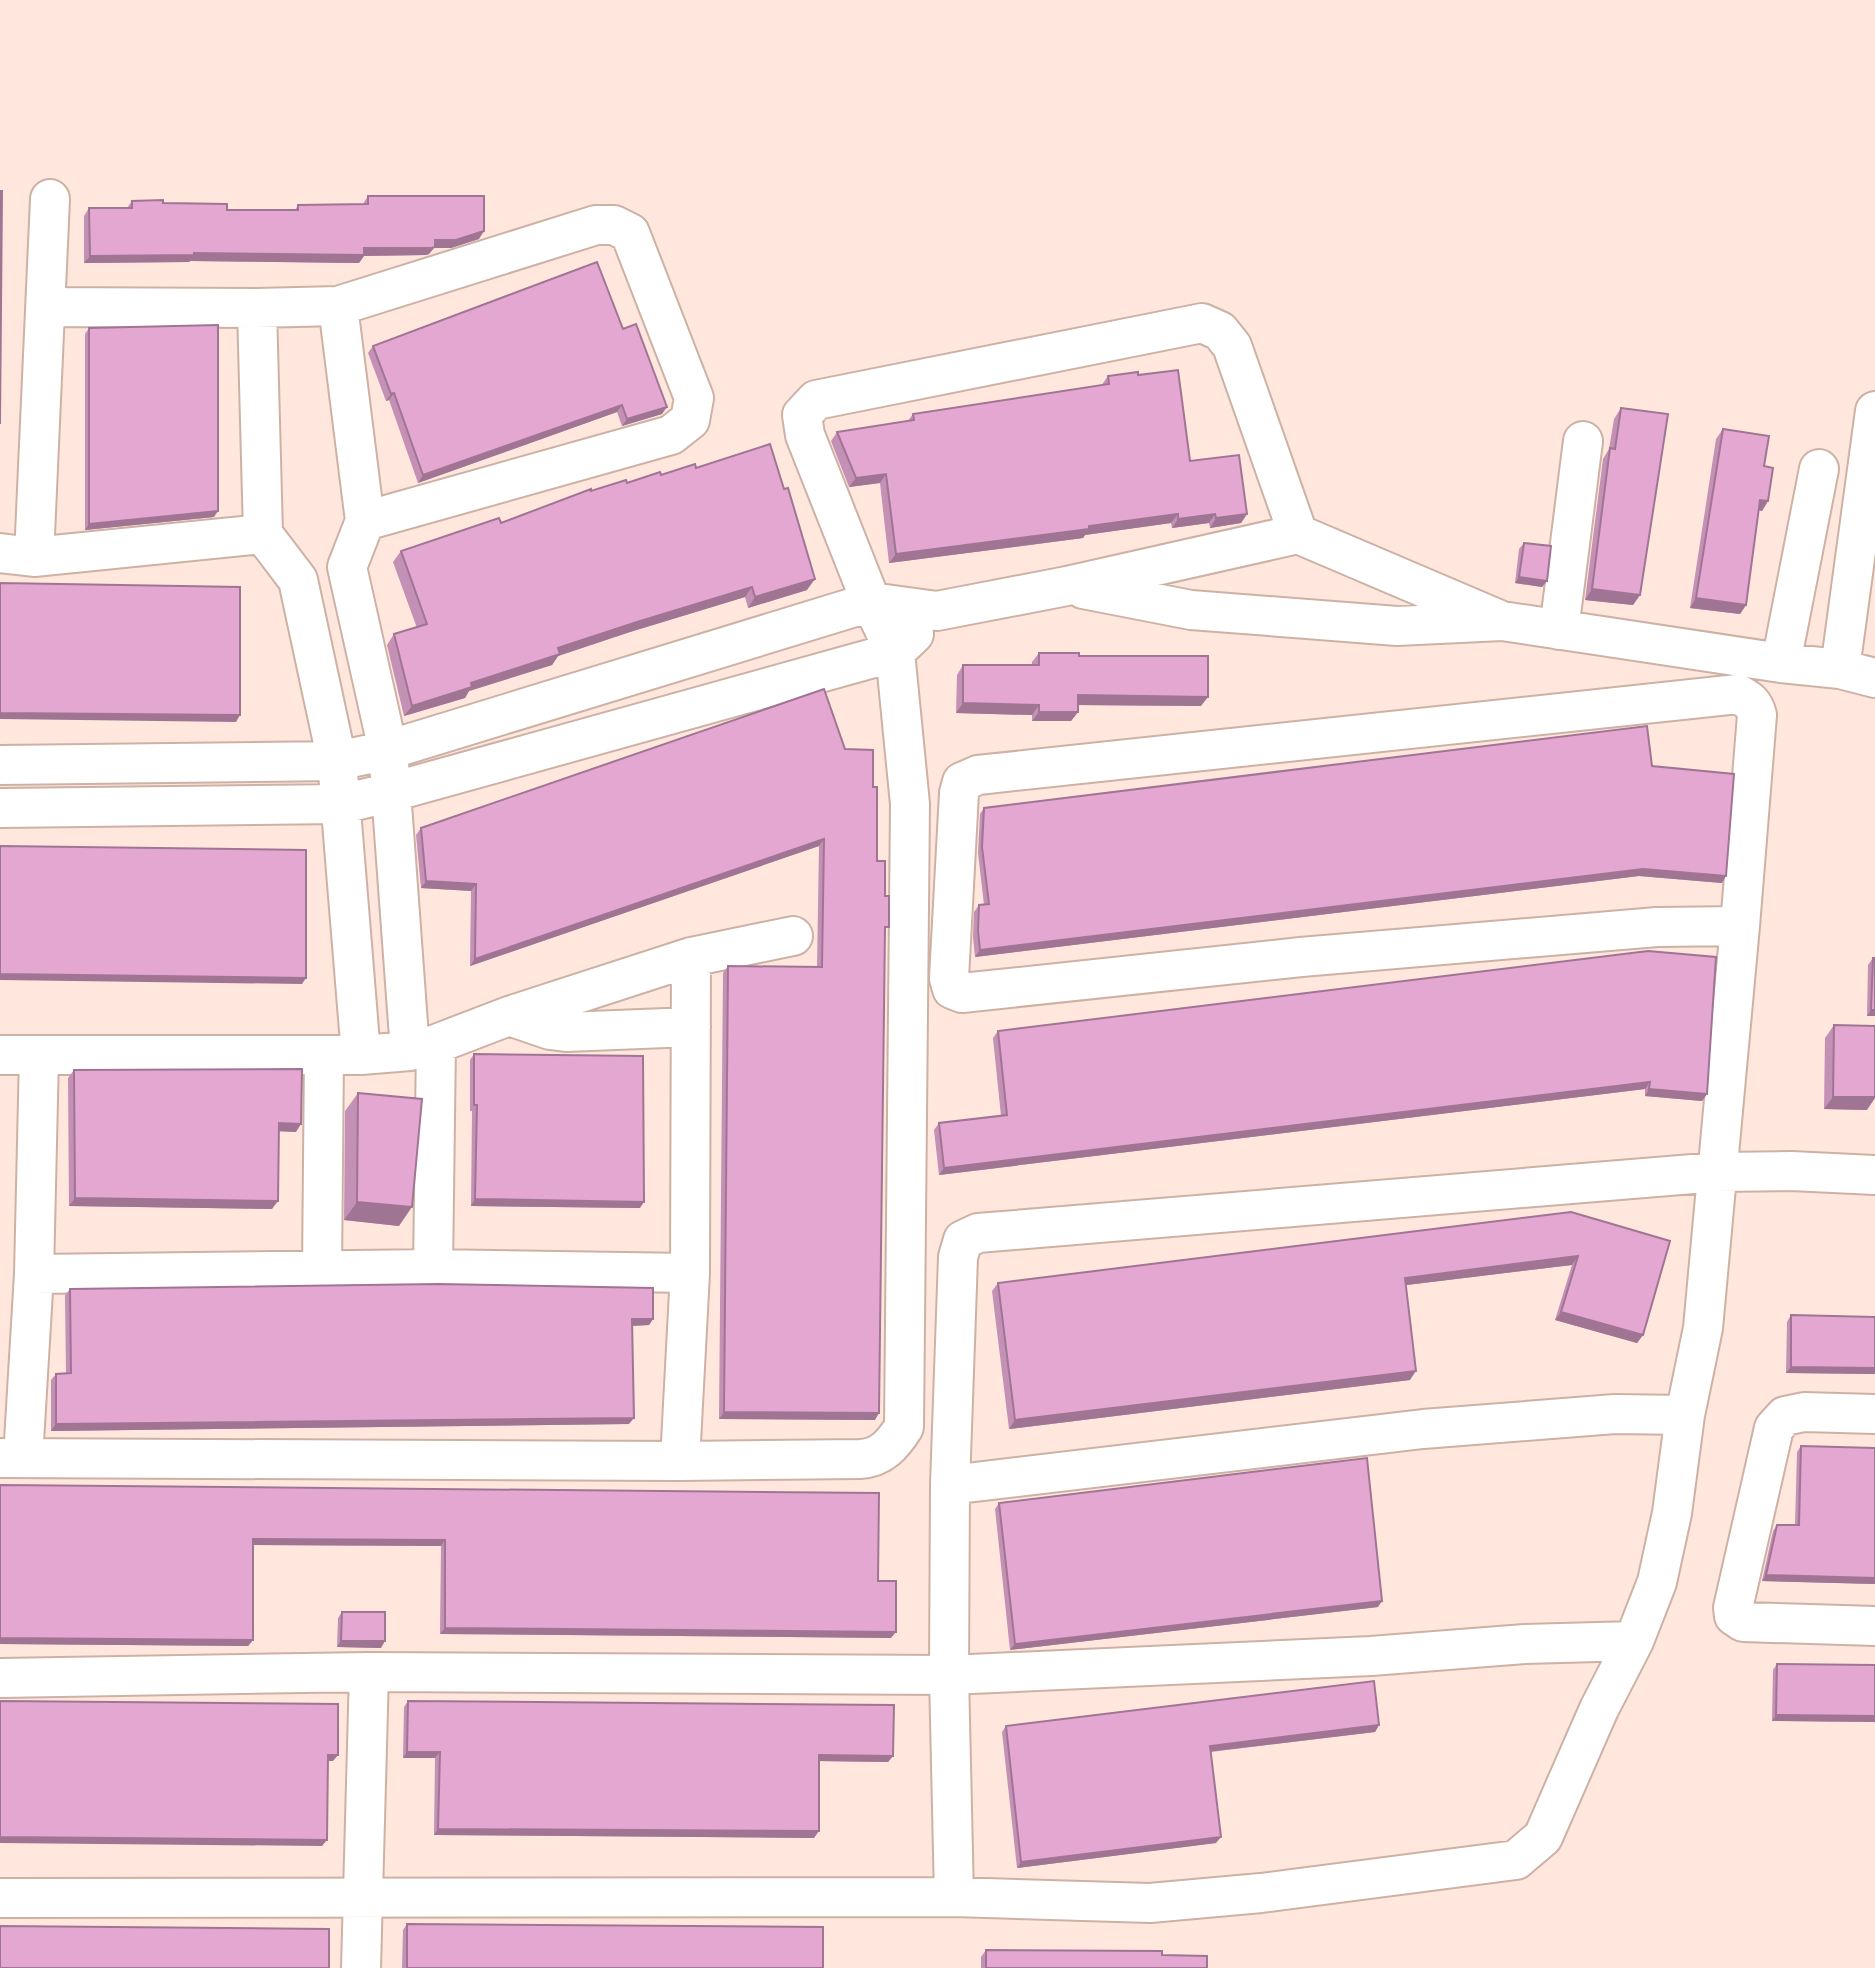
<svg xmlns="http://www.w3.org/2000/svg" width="1875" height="1968" font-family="'Times New Roman',serif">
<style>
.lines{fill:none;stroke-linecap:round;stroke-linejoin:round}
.minor-casing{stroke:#cdb1a5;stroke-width:42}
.minor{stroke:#fff;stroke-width:38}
.wall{fill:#c490b5}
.shaded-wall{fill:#a07593}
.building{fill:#e4a7d2;stroke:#a07593;stroke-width:2}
</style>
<rect width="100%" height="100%" fill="#ffe7dd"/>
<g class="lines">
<defs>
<path id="minor" d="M 338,306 L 365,521 L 347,567 L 388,750 L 410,1051
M 45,307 L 257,308 L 338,306 L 596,225 L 614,225 L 630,233 L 694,398 L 690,420 L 671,435 L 365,521
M 257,308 L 263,534 L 298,580 L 337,761 L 361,1055
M 0,553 L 34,557 L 263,534
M 34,557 L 50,199
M 1083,589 L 1191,610 L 1397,626 L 1502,621 L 1781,663 L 1840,669 L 1875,678
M 1559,630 L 1583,441
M 1781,663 L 1819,469
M 1840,669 L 1875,411
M 0,765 L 337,761 L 388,750 L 871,602 L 937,611 L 1067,586 L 1298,534 L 1502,621
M 0,808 L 342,804 L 392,792 L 895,652 L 914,634
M 509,1016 L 550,1030 L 566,1032 L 691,1027
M 0,1055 L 361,1055 L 410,1051 L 436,1044 L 509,1016 L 691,957 L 793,936
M 433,1269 L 436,1044
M 322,1270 L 324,1055
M 34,1274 L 433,1269 L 690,1273
M 1875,1414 L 1804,1412 L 1785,1416 L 1774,1428 L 1733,1608 L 1734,1616 L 1743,1622 L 1875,1626
M 0,1458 L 680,1461 L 860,1459 C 882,1458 893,1444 904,1427 L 910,804 L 895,652 L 871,602 L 805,435 L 802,415 L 816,400 L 1202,323 L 1220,331 L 1232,346 L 1298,534
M 23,1458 L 34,1274 L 39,1055
M 680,1461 L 690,1273 L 691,957
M 950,1485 L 1423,1429 L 1615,1414 L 1685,1415
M 0,1678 L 369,1672 L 949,1675 L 1371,1656 L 1525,1644 L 1634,1641
M 954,1897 L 949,1675 L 950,1485 L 958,1257 L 963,1240 L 978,1233 L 1717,1172 L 1791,1171 L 1875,1175
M 0,1898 L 954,1897 L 1150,1903 L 1261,1893 L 1516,1860 L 1543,1837 L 1599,1709 L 1634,1641 L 1657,1582 L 1672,1513 L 1685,1415 L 1703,1328 L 1740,926 L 1757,715 C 1754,703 1749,700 1738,694 L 978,775 L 962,782 L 959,793 L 949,978 L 952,989 L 962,993 L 1301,957 L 1657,927 L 1740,926
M 361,1968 L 369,1672"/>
</defs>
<!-- minor casing -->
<use href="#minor" class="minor-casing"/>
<!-- minor -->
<use href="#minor" class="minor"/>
</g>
<!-- wall -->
<path class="wall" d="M 368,196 L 479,239 L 451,248 L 434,248 L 429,254 L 426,255 L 364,256 L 359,263 L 190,261 L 189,262 L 84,263 L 84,216 L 89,208 L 127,208 L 132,201 L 227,210 L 295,210 L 298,205 L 363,204 Z
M 89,328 L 214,517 L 85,530 L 85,334 Z
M 623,329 L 662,414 L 622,426 L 617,412 L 418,483 L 389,400 L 386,401 L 368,353 L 373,346 Z
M 1138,375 L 1190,461 L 1247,514 L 1241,523 L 1210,528 L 1209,523 L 1172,528 L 1171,523 L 1085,535 L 1083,538 L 889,563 L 880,483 L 849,487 L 831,441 L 837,432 L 908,421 L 913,414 L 1101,386 L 1108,376 Z
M 1621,408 L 1640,595 L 1633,605 L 1585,600 L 1603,459 L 1609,449 L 1614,419 Z
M 1723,429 L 1764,466 L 1768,501 L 1762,511 L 1758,510 L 1746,605 L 1740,614 L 1690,608 L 1716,439 Z
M 696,468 L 807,590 L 748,608 L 745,597 L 630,632 L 558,656 L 552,665 L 469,691 L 465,698 L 404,716 L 387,645 L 394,634 L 417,628 L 393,562 L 401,551 L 501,523 L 591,491 Z
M 1524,543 L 1547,581 L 1542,587 L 1515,583 L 1519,549 Z
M 1039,653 L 1079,656 L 1201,706 L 1078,705 L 1078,712 L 1071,721 L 1032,721 L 1032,715 L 956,713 L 957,675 L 963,665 L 1032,665 L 1032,662 Z
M 845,749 L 873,787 L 877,861 L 885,934 L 875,1420 L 719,1419 L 723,973 L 728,966 L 817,967 L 819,846 L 470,966 L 471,891 L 421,888 L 416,835 L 421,828 Z
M 1652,766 L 1722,883 L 1639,876 L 975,957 L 973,937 L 974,912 L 979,905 L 984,905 L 978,853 L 980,814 L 984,808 Z
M 1648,951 L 1707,1094 L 1702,1101 L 1645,1096 L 1645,1089 L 939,1175 L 934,1130 L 939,1123 L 1001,1116 L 993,1038 L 998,1031 Z
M 1873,958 L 1875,958 L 1875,1016 L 1867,1016 L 1868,965 Z
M 1834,1025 L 1867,1110 L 1824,1109 L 1825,1038 Z
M 474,1054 L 640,1208 L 471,1206 L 472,1111 L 470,1111 L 470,1060 Z
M 74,1070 L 296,1132 L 279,1131 L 272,1209 L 69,1206 L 68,1078 Z
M 358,1093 L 399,1226 L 344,1220 L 345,1111 Z
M 1571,1212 L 1643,1335 L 1637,1343 L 1555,1320 L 1572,1265 L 1406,1285 L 1410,1380 L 1009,1429 L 992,1291 L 998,1283 Z
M 70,1289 L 653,1319 L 649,1325 L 633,1326 L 629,1424 L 51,1431 L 51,1380 L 56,1374 L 66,1374 L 65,1295 Z
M 1791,1315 L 1875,1317 L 1875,1374 L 1786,1373 L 1787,1322 Z
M 1801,1446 L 1875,1448 L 1875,1584 L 1762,1581 L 1773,1531 L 1777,1525 L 1795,1525 L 1797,1452 Z
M 0,1485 L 878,1581 L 891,1638 L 440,1634 L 441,1546 L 253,1545 L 253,1640 L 248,1646 L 0,1644 Z
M 999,1503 L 1378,1607 L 1010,1650 L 995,1509 Z
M 342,1612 L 381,1648 L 337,1647 L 338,1618 Z
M 1777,1664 L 1875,1665 L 1875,1722 L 1772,1721 L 1773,1670 Z
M 408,1701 L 893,1756 L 888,1762 L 819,1761 L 814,1838 L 434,1835 L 435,1758 L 403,1758 L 404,1707 Z
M 1379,1725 L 1375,1732 L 1211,1752 L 1216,1843 L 1017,1868 L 1002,1732 L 1006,1726 Z
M 407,1924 L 823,1968 L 402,1968 L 403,1930 Z
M 986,1950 L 1162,1955 L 1207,1968 L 981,1968 L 981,1957 Z"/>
<!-- shaded-wall -->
<path class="shaded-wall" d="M 484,231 L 479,239 L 451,248 L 434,248 L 429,254 L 426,255 L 364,256 L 359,263 L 190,261 L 189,262 L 84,263 L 90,256 L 364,248 L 435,240 Z
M 394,393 L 389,400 L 386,401 L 391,394 Z
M 622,405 L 617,412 L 418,483 L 423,475 Z
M 667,407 L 662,414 L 622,426 L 627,419 Z
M 886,474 L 880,483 L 849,487 L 856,478 Z
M 1760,500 L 1768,501 L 1762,511 L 1753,509 Z
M 218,511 L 214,517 L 85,530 L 89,524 Z
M 1178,514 L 1171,523 L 1085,535 L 1083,538 L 889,563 L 896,554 Z
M 1215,514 L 1209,523 L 1172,528 L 1178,519 Z
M 1247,514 L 1241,523 L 1210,528 L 1216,518 Z
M 1519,577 L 1547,581 L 1542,587 L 1515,583 Z
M 815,579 L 807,590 L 748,608 L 755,597 Z
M 752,587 L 745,597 L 630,632 L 558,656 L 552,665 L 469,691 L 465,698 L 404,716 L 412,706 L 558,648 L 637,622 Z
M 1592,589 L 1640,595 L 1633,605 L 1585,600 Z
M 1696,598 L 1746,605 L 1740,614 L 1690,608 Z
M 1078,695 L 1208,697 L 1201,706 L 1072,705 Z
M 963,703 L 1039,705 L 1032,715 L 956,713 Z
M 1039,712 L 1078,712 L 1071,721 L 1032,721 Z
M 0,713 L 240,715 L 236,722 L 0,719 Z
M 824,839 L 819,846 L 470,966 L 475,959 Z
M 1643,869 L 1726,876 L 1722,883 L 1639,876 L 975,957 L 980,950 Z
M 426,881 L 476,884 L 471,891 L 421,888 Z
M 0,974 L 306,978 L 302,984 L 0,980 Z
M 1871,1010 L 1875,1010 L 1875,1016 L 1867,1016 Z
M 1650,1082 L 1645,1089 L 939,1175 L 944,1168 Z
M 1649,1089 L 1707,1094 L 1702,1101 L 1645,1096 Z
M 1833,1097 L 1875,1097 L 1875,1098 L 1867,1110 L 1824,1109 Z
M 279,1123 L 301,1124 L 296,1132 L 273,1131 Z
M 75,1198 L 278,1201 L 272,1209 L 69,1206 Z
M 475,1199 L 644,1202 L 640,1208 L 471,1206 Z
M 357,1202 L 412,1207 L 399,1226 L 344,1220 Z
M 1578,1256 L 1572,1265 L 1399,1286 L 1405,1278 Z
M 1561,1312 L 1643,1335 L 1637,1343 L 1555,1320 Z
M 632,1319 L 653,1319 L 649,1325 L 628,1326 Z
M 1791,1367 L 1875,1368 L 1875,1374 L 1786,1373 Z
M 1416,1371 L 1410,1380 L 1009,1429 L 1015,1420 Z
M 724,1412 L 879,1413 L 875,1420 L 719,1419 Z
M 634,1418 L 629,1424 L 51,1431 L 56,1424 Z
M 253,1539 L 445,1540 L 441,1546 L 249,1545 Z
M 1766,1575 L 1875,1578 L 1875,1584 L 1762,1581 Z
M 1382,1601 L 1378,1607 L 1010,1650 L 1015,1644 Z
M 445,1628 L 896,1632 L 891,1638 L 440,1634 Z
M 0,1638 L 253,1640 L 248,1646 L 0,1644 Z
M 341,1641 L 385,1641 L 381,1648 L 337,1647 Z
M 1776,1715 L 1875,1716 L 1875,1722 L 1772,1721 Z
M 1379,1725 L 1375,1732 L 1206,1752 L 1210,1746 Z
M 407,1752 L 440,1752 L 435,1758 L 403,1758 Z
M 328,1755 L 338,1755 L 333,1761 L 324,1761 Z
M 819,1755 L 893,1756 L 888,1762 L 815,1761 Z
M 438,1829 L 819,1831 L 814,1838 L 434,1835 Z
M 0,1837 L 327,1840 L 322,1846 L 0,1843 Z
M 1221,1837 L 1216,1843 L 1017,1868 L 1021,1862 Z"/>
<!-- building -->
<path class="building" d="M 0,191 L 2,191 L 0,424 Z
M 368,196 L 484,196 L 484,231 L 456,240 L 435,240 L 435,247 L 431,248 L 364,248 L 364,255 L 194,253 L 194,255 L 90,256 L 89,208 L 132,208 L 132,201 L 163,200 L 163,203 L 227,204 L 227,210 L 298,210 L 298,205 L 368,204 Z
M 597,262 L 623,329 L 636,324 L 667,407 L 627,419 L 622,405 L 423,475 L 394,393 L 391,394 L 373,346 Z
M 218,325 L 218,511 L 89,524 L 89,328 Z
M 1178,370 L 1190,461 L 1239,455 L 1247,514 L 1216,518 L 1215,514 L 1178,519 L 1178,514 L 1089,526 L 1089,529 L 896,554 L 886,474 L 856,478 L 837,432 L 914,420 L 913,414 L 1109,384 L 1108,376 L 1138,372 L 1138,375 Z
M 1621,408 L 1668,414 L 1640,595 L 1592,589 L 1610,448 L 1615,449 Z
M 1723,429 L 1769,436 L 1764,466 L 1773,468 L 1768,501 L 1760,500 L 1746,605 L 1696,598 Z
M 770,444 L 784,489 L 788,488 L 815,579 L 755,597 L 752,587 L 637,622 L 558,648 L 560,654 L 471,683 L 472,687 L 412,706 L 394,634 L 427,624 L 401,551 L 499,518 L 501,523 L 591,489 L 591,491 L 626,480 L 627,483 L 660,472 L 661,475 L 695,464 L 696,468 Z
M 1524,543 L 1551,546 L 1547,581 L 1519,577 Z
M 0,583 L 240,587 L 240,715 L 0,713 Z
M 1039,653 L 1079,653 L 1079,656 L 1208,656 L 1208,697 L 1078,695 L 1078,712 L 1039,712 L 1039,705 L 963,703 L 963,665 L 1039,665 Z
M 824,689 L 845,749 L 873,750 L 873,787 L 877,787 L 877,861 L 885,861 L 885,896 L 889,896 L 889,927 L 885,927 L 879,1413 L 724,1412 L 728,966 L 822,967 L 824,839 L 475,959 L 476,884 L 426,881 L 421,828 Z
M 1647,726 L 1652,766 L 1734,774 L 1726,876 L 1643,869 L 980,950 L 978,931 L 979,905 L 989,904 L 982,847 L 984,808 Z
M 0,846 L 306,850 L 306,978 L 0,974 Z
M 1648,951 L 1716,957 L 1707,1094 L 1649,1089 L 1650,1082 L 944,1168 L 939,1123 L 1007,1115 L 998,1031 Z
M 1873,958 L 1875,958 L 1875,1010 L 1871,1010 Z
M 1834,1025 L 1875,1026 L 1875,1097 L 1833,1097 Z
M 474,1054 L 643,1056 L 644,1202 L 475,1199 L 477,1105 L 474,1105 Z
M 302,1069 L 301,1124 L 279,1123 L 278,1201 L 75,1198 L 74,1070 Z
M 358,1093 L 422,1099 L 412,1207 L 357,1202 Z
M 1571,1212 L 1670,1241 L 1643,1335 L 1561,1312 L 1578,1256 L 1405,1278 L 1416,1371 L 1015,1420 L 998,1283 Z
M 438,1284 L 653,1288 L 653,1319 L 632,1319 L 634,1418 L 56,1424 L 56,1374 L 71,1373 L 70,1289 Z
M 1791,1315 L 1875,1317 L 1875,1368 L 1791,1367 Z
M 1801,1446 L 1875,1448 L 1875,1578 L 1766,1575 L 1777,1525 L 1799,1525 Z
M 1367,1458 L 1382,1601 L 1015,1644 L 999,1503 Z
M 0,1485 L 879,1493 L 878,1581 L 896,1581 L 896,1632 L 445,1628 L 445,1540 L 253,1539 L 253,1640 L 0,1638 Z
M 342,1612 L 385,1612 L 385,1641 L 341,1641 Z
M 1777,1664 L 1875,1665 L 1875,1716 L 1776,1715 Z
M 1374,1681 L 1379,1725 L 1210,1746 L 1221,1837 L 1021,1862 L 1006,1726 Z
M 0,1701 L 338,1704 L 338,1755 L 328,1755 L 327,1840 L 0,1837 Z
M 408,1701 L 894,1705 L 893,1756 L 819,1755 L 819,1831 L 438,1829 L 440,1752 L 407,1752 Z
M 407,1924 L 823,1927 L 823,1968 L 407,1968 Z
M 0,1926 L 329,1929 L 329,1968 L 0,1968 Z
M 986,1950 L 1162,1951 L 1162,1955 L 1207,1956 L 1207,1968 L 986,1968 Z"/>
</svg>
